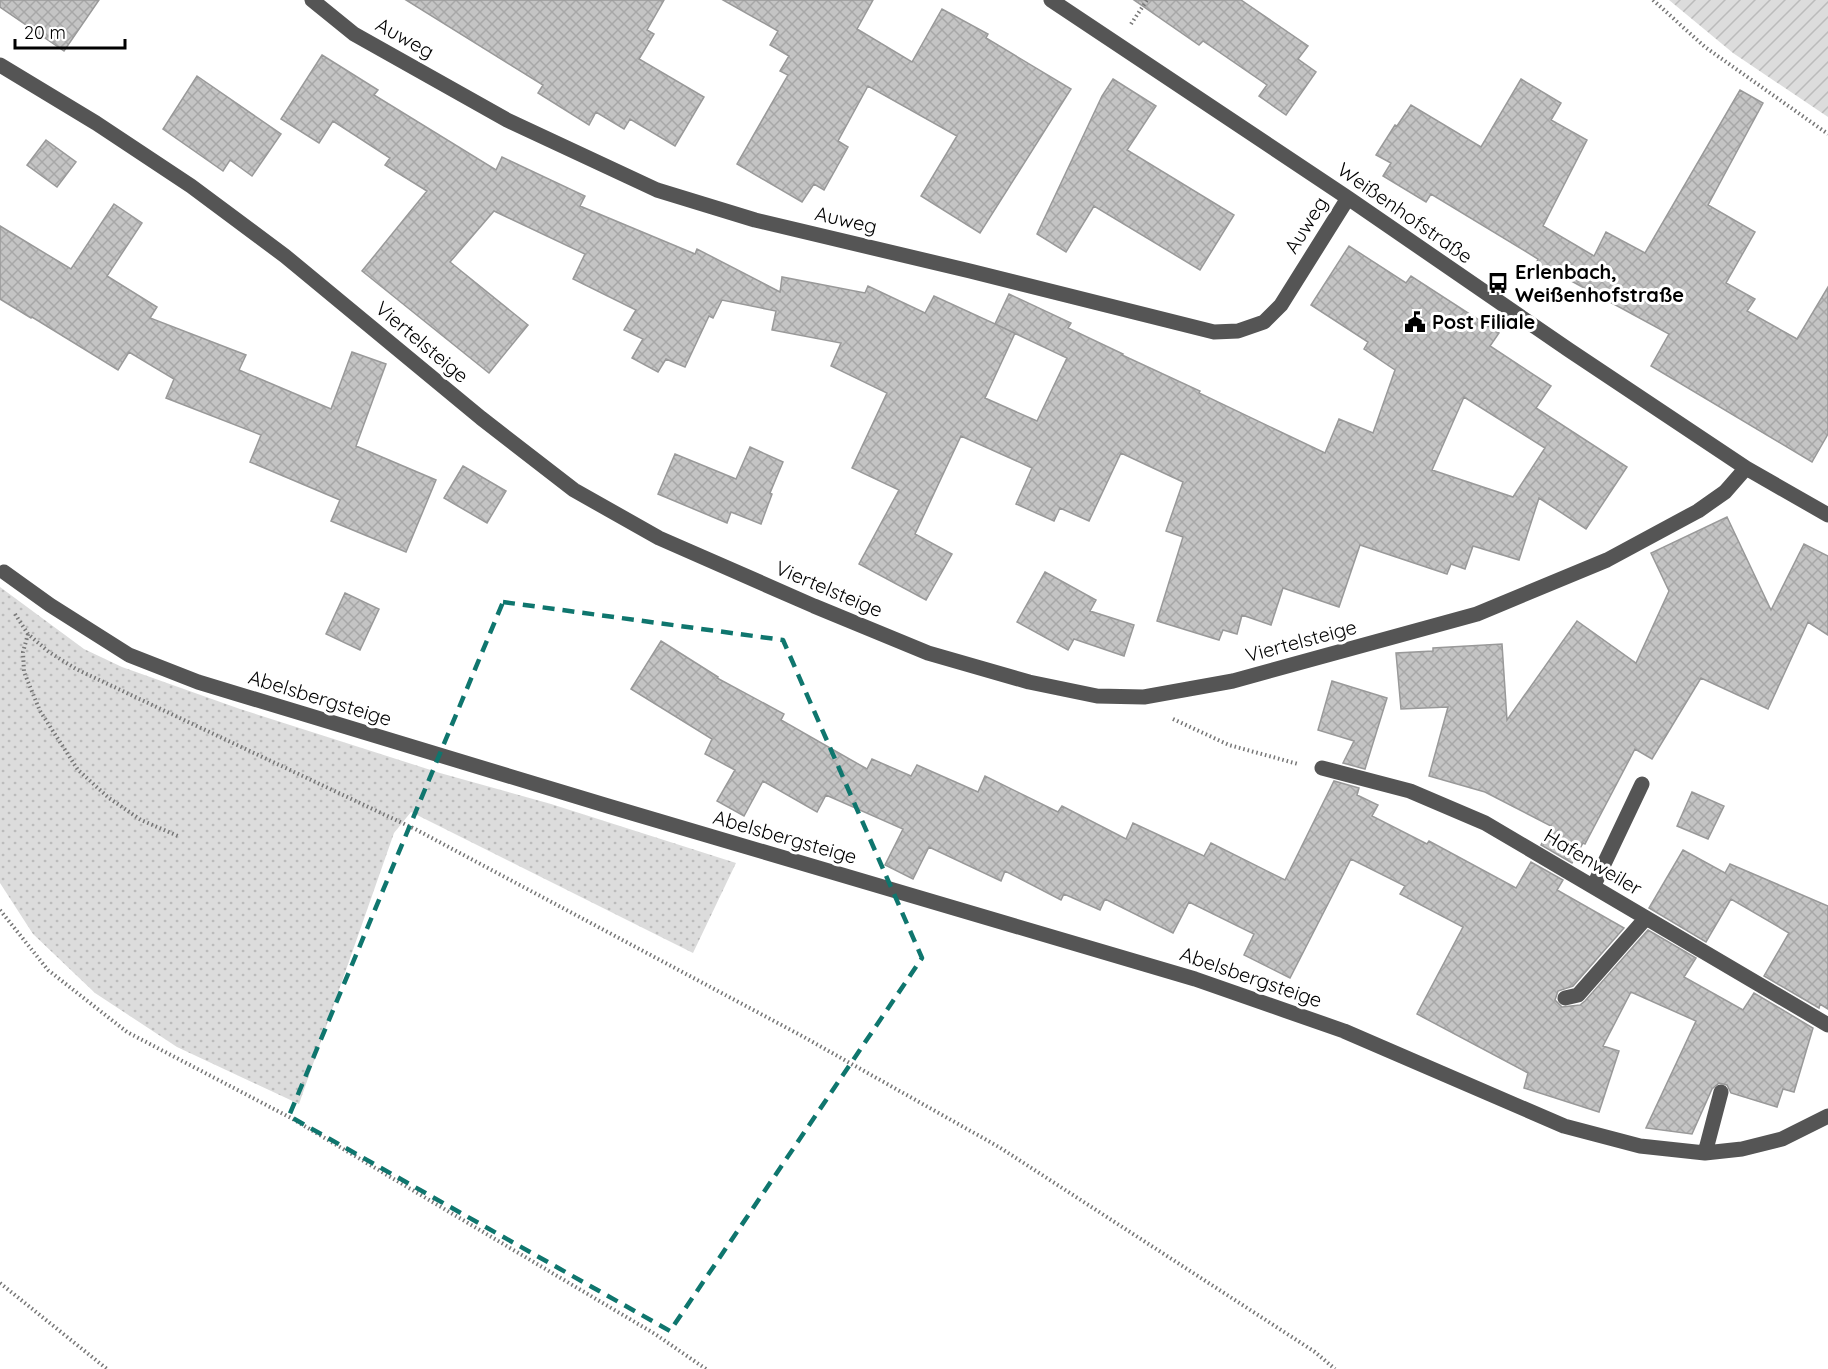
<svg xmlns="http://www.w3.org/2000/svg" width="1828" height="1369" font-family="Quicksand,sans-serif">
<style>
.grass{fill:url(#grass-dots)}
.garden{fill:url(#garden-furrows)}
.building{fill:url(#building-cross-hatch);stroke:#999;stroke-width:1.5;fill-rule:evenodd}
.lines{fill:none;stroke-linecap:round;stroke-linejoin:round}
.path{stroke:#777;stroke-width:4;stroke-dasharray:1.5 3;stroke-linecap:butt}
.minor{stroke:#555;stroke-width:15}
.marked{fill:none;stroke:#0f766e;stroke-width:4.5;stroke-dasharray:12 8;stroke-linejoin:round}
.labels{text-anchor:middle;stroke-width:6;stroke-linejoin:round;paint-order:stroke}
.street-label{font-size:20px;fill:#000;stroke:#fff}
.poi-label{font-size:20px;font-weight:bold;fill:#000;stroke:#fff;text-anchor:start}
</style>
<defs>
<pattern id="grass-dots" width="8" height="8" patternUnits="userSpaceOnUse" patternTransform="scale(1.5)"><rect width="8" height="8" fill="#dcdcdc"/><path d="M2 2h.1M6 6h.1" fill="none" stroke="#bbb" stroke-width="1.8" stroke-linecap="round"/></pattern>
<pattern id="garden-furrows" width="10" height="10" patternUnits="userSpaceOnUse" patternTransform="scale(1.5)"><rect width="10" height="10" fill="#dcdcdc"/><path d="M-1 1l2-2M0 10L10 0M9 11l2-2" fill="none" stroke="#bbb"/></pattern>
<pattern id="building-cross-hatch" width="8" height="8" patternUnits="userSpaceOnUse" patternTransform="scale(1.5)"><rect width="8" height="8" fill="#c4c4c4"/><path d="M0 0l8 8M0 8l8-8" fill="none" stroke="#a7a7a7"/></pattern>
</defs>
<rect width="100%" height="100%" fill="#fff"/>
<!-- grass -->
<path class="grass" d="M 0,587 L 84,649 L 122,667 L 240,709 L 440,773 L 551,804 L 736,863 L 693,953 L 411,812 L 394,833 L 299,1104 L 177,1047 L 95,993 L 33,934 L 0,883 Z"/>
<!-- garden -->
<path class="garden" d="M 1669,0 L 1828,0 L 1828,117 L 1733,53 Z"/>
<!-- building -->
<path class="building" d="M 0,0 L 99,0 L 64,51 L 0,7 Z
M 406,0 L 664,0 L 647,30 L 654,34 L 639,59 L 704,97 L 675,146 L 630,119 L 624,129 L 596,112 L 589,125 L 538,93 L 543,85 Z
M 723,0 L 873,0 L 857,29 L 912,62 L 942,9 L 988,34 L 986,38 L 1071,89 L 980,233 L 921,196 L 957,136 L 868,86 L 838,141 L 848,147 L 824,190 L 814,184 L 802,202 L 737,164 L 788,75 L 780,71 L 789,56 L 770,45 L 778,31 Z
M 1134,0 L 1241,0 L 1308,46 L 1298,59 L 1316,72 L 1286,115 L 1259,96 L 1267,85 L 1203,41 L 1199,45 Z
M 322,55 L 378,90 L 374,95 L 496,170 L 502,157 L 585,196 L 580,206 L 695,254 L 697,249 L 780,292 L 782,277 L 865,293 L 868,286 L 925,313 L 934,296 L 1015,333 L 985,398 L 1037,421 L 1067,358 L 995,324 L 1009,294 L 1071,323 L 1068,328 L 1123,354 L 1122,355 L 1200,391 L 1199,393 L 1325,453 L 1339,419 L 1373,433 L 1395,370 L 1364,349 L 1368,342 L 1311,305 L 1349,246 L 1406,283 L 1411,276 L 1499,333 L 1490,346 L 1551,386 L 1536,408 L 1627,467 L 1586,529 L 1539,498 L 1519,560 L 1473,546 L 1465,569 L 1451,564 L 1447,574 L 1360,545 L 1339,607 L 1283,588 L 1271,625 L 1242,615 L 1237,634 L 1223,630 L 1219,640 L 1157,621 L 1183,537 L 1166,531 L 1183,482 L 1121,453 L 1089,521 L 1060,508 L 1054,521 L 1016,504 L 1032,468 L 961,436 L 915,534 L 952,554 L 926,600 L 859,564 L 899,490 L 852,468 L 887,393 L 831,366 L 841,343 L 772,330 L 776,311 L 722,300 L 713,318 L 709,316 L 685,367 L 666,359 L 658,372 L 632,358 L 643,339 L 624,330 L 636,310 L 573,279 L 585,254 L 494,211 L 450,262 L 528,325 L 489,373 L 362,271 L 427,191 L 385,165 L 390,158 L 333,121 L 319,143 L 281,119 ZM 1464,397 L 1545,448 L 1513,497 L 1432,470 Z
M 197,76 L 281,134 L 252,176 L 230,160 L 223,171 L 163,129 Z
M 1113,79 L 1156,106 L 1127,150 L 1234,215 L 1200,270 L 1094,206 L 1066,252 L 1037,234 L 1102,96 Z
M 1521,79 L 1561,103 L 1551,120 L 1587,140 L 1543,226 L 1594,256 L 1606,232 L 1645,253 L 1740,90 L 1763,103 L 1708,205 L 1755,232 L 1726,283 L 1755,299 L 1747,311 L 1797,339 L 1828,287 L 1828,434 L 1812,462 L 1651,366 L 1669,334 L 1564,277 L 1562,279 L 1536,264 L 1538,259 L 1431,194 L 1426,202 L 1383,176 L 1391,163 L 1376,155 L 1395,125 L 1397,126 L 1411,105 L 1481,147 Z
M 46,140 L 76,162 L 57,187 L 27,165 Z
M 114,204 L 142,223 L 107,276 L 157,307 L 150,318 L 246,355 L 239,370 L 331,409 L 352,352 L 386,364 L 356,446 L 436,480 L 406,552 L 331,521 L 340,500 L 250,462 L 261,435 L 166,398 L 174,379 L 129,352 L 118,370 L 32,317 L 31,318 L 0,299 L 0,226 L 71,269 Z
M 750,447 L 783,462 L 770,493 L 772,494 L 761,524 L 731,512 L 727,523 L 658,494 L 675,454 L 736,479 Z
M 463,466 L 506,491 L 487,523 L 444,498 Z
M 1727,517 L 1771,610 L 1804,544 L 1828,556 L 1828,635 L 1808,622 L 1768,709 L 1701,678 L 1652,759 L 1635,749 L 1585,844 L 1583,843 L 1572,863 L 1541,845 L 1551,826 L 1485,792 L 1429,776 L 1448,707 L 1401,709 L 1396,653 L 1433,651 L 1433,648 L 1502,644 L 1507,720 L 1577,621 L 1636,663 L 1669,591 L 1651,553 Z
M 1045,572 L 1096,600 L 1090,611 L 1134,625 L 1124,656 L 1074,639 L 1068,650 L 1017,622 Z
M 345,593 L 379,609 L 360,650 L 326,634 Z
M 661,641 L 718,677 L 717,678 L 784,714 L 781,720 L 867,769 L 872,759 L 911,776 L 917,765 L 978,792 L 985,776 L 1058,812 L 1062,806 L 1126,839 L 1133,823 L 1204,856 L 1211,843 L 1285,880 L 1334,781 L 1359,788 L 1357,795 L 1378,805 L 1372,816 L 1427,844 L 1429,841 L 1516,888 L 1531,862 L 1563,880 L 1557,890 L 1624,928 L 1573,986 L 1558,991 L 1555,1000 L 1562,1007 L 1580,1005 L 1585,1001 L 1648,930 L 1696,958 L 1684,977 L 1743,1010 L 1754,993 L 1813,1028 L 1794,1092 L 1783,1089 L 1777,1107 L 1731,1093 L 1727,1085 L 1719,1083 L 1712,1089 L 1692,1134 L 1646,1128 L 1696,1021 L 1631,992 L 1603,1046 L 1619,1051 L 1599,1112 L 1524,1088 L 1528,1073 L 1417,1014 L 1463,927 L 1400,894 L 1405,886 L 1351,859 L 1290,978 L 1244,955 L 1254,934 L 1189,902 L 1173,933 L 1105,899 L 1100,910 L 1064,894 L 1061,900 L 1005,871 L 1001,881 L 929,847 L 913,879 L 885,865 L 903,829 L 826,795 L 817,812 L 763,781 L 744,816 L 717,801 L 735,770 L 705,754 L 712,739 L 631,689 Z
M 1332,681 L 1387,698 L 1365,769 L 1343,763 L 1354,741 L 1318,730 Z
M 1692,792 L 1724,806 L 1708,839 L 1677,826 Z
M 1683,850 L 1725,873 L 1730,864 L 1828,906 L 1828,1009 L 1820,1004 L 1819,1008 L 1764,976 L 1789,933 L 1731,899 L 1706,942 L 1649,908 Z"/>
<g class="lines">
<!-- path -->
<path class="path" d="M 1653,0 L 1705,47 L 1828,134
M 1131,24 L 1147,0
M 15,614 L 28,634 L 49,652 L 76,669 L 415,829 L 802,1036 L 999,1147 L 1315,1352 L 1335,1369
M 28,634 L 23,652 L 24,672 L 40,711 L 78,770 L 109,798 L 141,820 L 178,836
M 1173,719 L 1229,745 L 1298,764
M 0,910 L 48,970 L 127,1032 L 291,1118 L 655,1334 L 706,1369
M 0,1283 L 107,1369"/>
<!-- minor -->
<path class="minor" d="M 312,0 L 354,34 L 507,120 L 657,190 L 755,220 L 970,271 L 1214,332 L 1238,331 L 1264,322 L 1281,305 L 1348,198
M 1051,0 L 1348,198 L 1569,350 L 1746,468 L 1828,515
M 0,65 L 96,123 L 191,186 L 285,256 L 481,418 L 574,490 L 659,538 L 814,606 L 928,653 L 1029,682 L 1097,696 L 1144,697 L 1233,681 L 1477,614 L 1607,560 L 1698,511 L 1725,492 L 1746,468
M 4,572 L 50,605 L 129,655 L 198,682 L 608,806 L 1195,979 L 1344,1031 L 1564,1126 L 1640,1146 L 1705,1153 L 1742,1149 L 1782,1139 L 1828,1116
M 1322,768 L 1410,791 L 1485,823 L 1828,1025
M 1594,885 L 1642,784
M 1565,998 L 1578,995 L 1646,918
M 1705,1153 L 1721,1092"/>
</g>
<!-- marked area -->
<path class="marked" d="M 503,602 L 783,640 L 922,958 L 670,1331 L 289,1116 Z"/>
<!-- icons -->
<defs>
<symbol id="bus-bare" viewBox="-9 -9 18 18"><path d="M-5-6H5V4H4V6H2V4H-2V6H-4V4H-5ZM-3.5-4V0h7V-4ZM-3.5 1.2v1.5H-2V1.2ZM2 1.2v1.5H3.5V1.2Z" fill="#000" stroke="#fff" stroke-width="2.5" paint-order="stroke"/></symbol>
<symbol id="civic-bare" viewBox="-9 -9 18 18"><path d="M-.6-6.5H3V-4.5H.6V-3L4-1V1h2V6H-6V1h2V-1L-.6-3ZM-1.2 2.5V6h2.4V2.5Z" fill="#000" stroke="#fff" stroke-width="2.5" paint-order="stroke"/></symbol>
</defs>
<g fill-rule="evenodd">
<use href="#bus-bare" x="1483" y="268" width="30" height="30"/>
<use href="#civic-bare" x="1400" y="307" width="30" height="30"/>
</g>
<g class="labels">
<!-- street labels -->
<g class="street-label">
<text transform="translate(405 38) rotate(29)" y="7">Auweg</text>
<text transform="translate(1405 213) rotate(35)" y="7">Weißenhofstraße</text>
<text transform="translate(846 220) rotate(13)" y="7">Auweg</text>
<text transform="translate(1306 225) rotate(-58)" y="7">Auweg</text>
<text transform="translate(422 342) rotate(40)" y="7">Viertelsteige</text>
<text transform="translate(829 589) rotate(23)" y="7">Viertelsteige</text>
<text transform="translate(1301 641) rotate(-15)" y="7">Viertelsteige</text>
<text transform="translate(320 698) rotate(17)" y="7">Abelsbergsteige</text>
<text transform="translate(785 837) rotate(16)" y="7">Abelsbergsteige</text>
<text transform="translate(1593 862) rotate(31)" y="7">Hafenweiler</text>
<text transform="translate(1251 977) rotate(19)" y="7">Abelsbergsteige</text>
</g>
<!-- poi labels -->
<g class="poi-label">
<text x="1515" y="279">Erlenbach,<tspan x="1515" dy="23">Weißenhofstraße</tspan></text>
<text x="1432" y="329">Post Filiale</text>
</g>
</g>
<!-- scale -->
<path d="M15 39v9h110v-9" fill="none" stroke="#000000" stroke-width="3"/>
<text x="24" y="39" font-size="18" fill="#000000" stroke="#ffffff" stroke-width="4.5" paint-order="stroke">20 m</text>
</svg>
